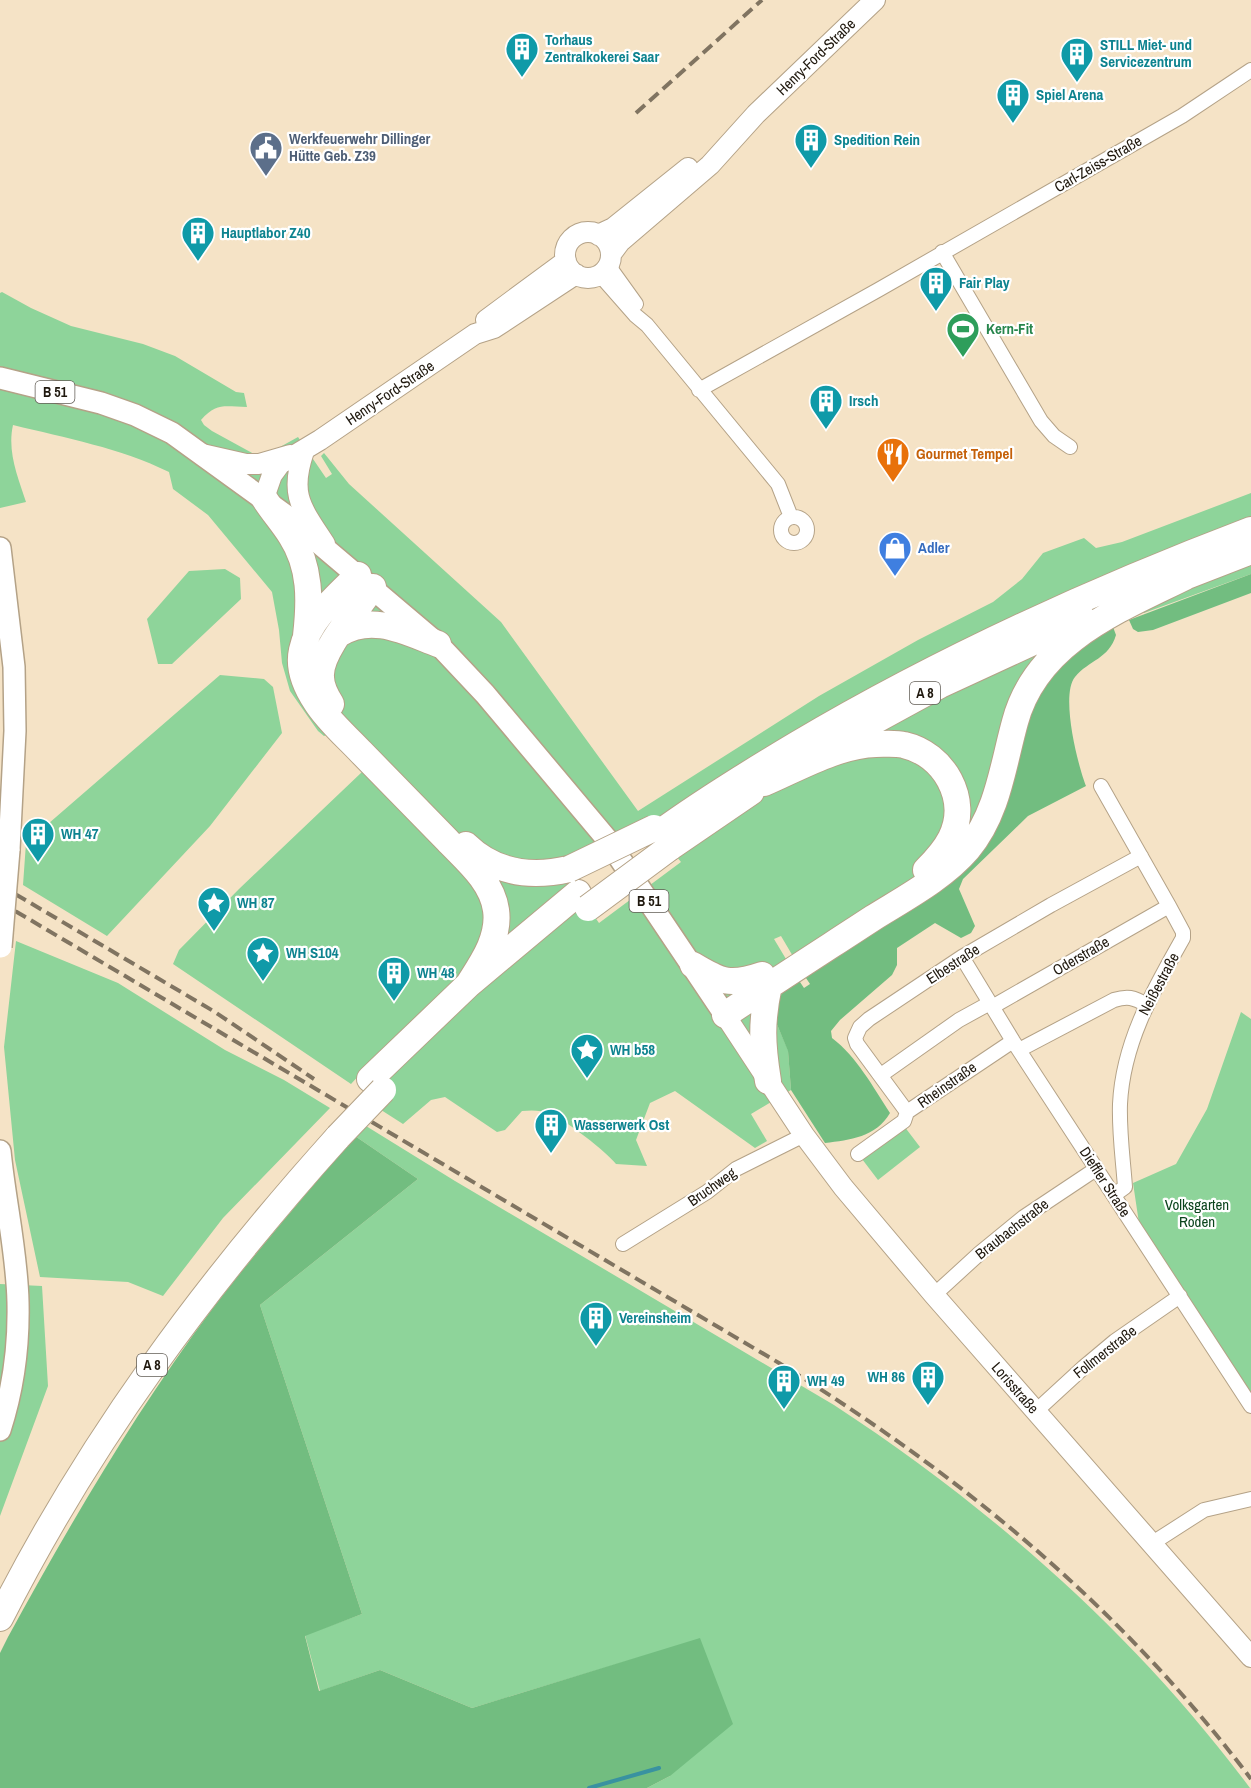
<svg xmlns="http://www.w3.org/2000/svg" width="1251" height="1788" font-family="'Archivo Narrow',sans-serif">
<style>
.green{fill:#8ed49a;fill-rule:evenodd}
.forest{fill:#72bd80}
.lines{fill:none;stroke-linecap:round;stroke-linejoin:round}
.stream{stroke:#3992a0;stroke-width:4}
.street-casing{stroke:#b4a287;stroke-width:16}
.secondary-casing{stroke:#b4a287;stroke-width:22}
.primary-casing{stroke:#b4a287;stroke-width:24}
.highway-casing{stroke:#b4a287;stroke-width:28}
.street{stroke:#fff;stroke-width:14}
.secondary{stroke:#fff;stroke-width:20}
.primary{stroke:#fff;stroke-width:21}
.highway{stroke:#fff;stroke-width:26}
.rail{stroke:#807461;stroke-width:4;stroke-dasharray:12 6;stroke-linecap:butt}
.primary-bridge-casing{stroke:#b4a287;stroke-width:24;stroke-linecap:butt}
.highway-bridge-casing{stroke:#b4a287;stroke-width:28;stroke-linecap:butt}
.primary-bridge{stroke:#fff;stroke-width:21}
.highway-bridge{stroke:#fff;stroke-width:26}
.labels{text-anchor:middle;stroke-width:4.5;stroke-linejoin:round;paint-order:stroke}
.shield{fill:#fff;stroke:#625d56;stroke-width:1.5}
.shield-label{font-size:14px;font-weight:bold;fill:#1f180e}
.culture-label{font-size:15px;font-weight:bold;fill:#0d838f;stroke:#fff;text-anchor:start}
.street-label{font-size:15px;fill:#1f180e;stroke:#fff}
.service-label{font-size:15px;font-weight:bold;fill:#4e5e75;stroke:#fff;text-anchor:start}
.leisure-label{font-size:15px;font-weight:bold;fill:#27864d;stroke:#fff;text-anchor:start}
.food-label{font-size:15px;font-weight:bold;fill:#c56008;stroke:#fff;text-anchor:start}
.shop-label{font-size:15px;font-weight:bold;fill:#366cbe;stroke:#fff;text-anchor:start}
.park-label{font-size:15px;fill:#0a431c;stroke:#fff}
</style>
<rect width="100%" height="100%" fill="#f5e3c6"/>
<!-- green -->
<path class="green" d="M 2,292 L 31,308 L 71,326 L 143,344 L 175,356 L 236,392 L 244,393 L 247,407 C 225,407 217,402 201,420 L 204,425 L 212,431 L 254,454 L 271,452 L 298,437 L 326,478 L 332,474 L 321,456 L 324,453 L 349,484 L 501,622 L 638,811 L 819,696 L 918,640 L 993,602 L 1022,579 L 1043,553 L 1084,538 L 1096,548 L 1122,542 L 1251,493 L 1251,574 L 1144,613 L 1124,567 L 1079,586 L 1086,641 L 998,821 L 804,975 L 781,936 L 774,939 L 798,979 L 776,1022 L 788,1050 L 791,1090 L 751,1114 L 767,1141 L 755,1148 L 675,1091 L 650,1103 L 636,1140 L 647,1166 L 616,1164 C 607,1152 565,1120 551,1114 C 541,1110 532,1110 522,1111 L 505,1130 L 497,1132 L 445,1097 L 431,1100 L 403,1124 L 378,1108 L 362,1072 L 351,1084 L 173,964 L 179,950 L 239,889 L 362,772 L 329,734 L 324,736 L 318,731 L 290,691 L 282,663 L 279,630 L 272,592 L 208,515 L 173,489 L 169,472 C 120,448 66,438 13,425 C 7,452 18,477 26,502 L 0,508 L 0,293 ZM 658,834 L 681,862 L 599,923 L 578,893 L 569,869 Z
M 225,569 L 240,578 L 241,599 L 172,664 L 158,664 L 147,619 L 189,571 Z
M 220,675 L 264,679 L 273,687 L 282,733 L 210,826 L 107,936 L 23,885 L 26,843 Z
M 16,941 L 118,983 L 225,1050 L 284,1080 L 330,1108 L 223,1218 L 163,1296 L 128,1282 L 40,1277 L 15,1160 L 4,1047 Z
M 1241,1012 L 1251,1019 L 1251,1396 L 1139,1223 L 1133,1183 L 1176,1164 L 1207,1109 Z
M 366,1126 L 455,1181 L 834,1405 C 993,1509 1136,1635 1250,1788 L 647,1788 L 670,1776 L 700,1639 L 472,1708 L 380,1670 L 320,1691 L 305,1635 L 362,1614 L 260,1305 L 418,1179 L 355,1136 Z
M 904,1126 L 920,1147 L 878,1180 L 862,1159 Z
M 0,1284 L 42,1286 L 48,1386 L 0,1516 Z"/>
<!-- forest -->
<path class="forest" d="M 1251,574 L 1251,593 L 1153,630 L 1138,632 L 1133,629 L 1129,620 Z
M 1113,627 L 1116,635 C 1109,659 1089,660 1075,677 C 1060,695 1078,766 1086,786 L 1028,816 L 963,879 L 959,889 L 975,926 L 971,933 L 961,938 L 935,923 L 897,948 L 897,965 L 892,975 L 840,1020 L 831,1031 L 832,1038 C 857,1057 873,1087 890,1113 C 876,1137 850,1140 825,1143 L 791,1090 L 788,1051 L 776,1022 L 776,1005 L 784,990 L 798,979 L 804,988 L 810,984 L 804,975 L 961,873 L 1029,709 L 1063,660 Z
M 355,1136 L 418,1179 L 260,1305 L 362,1614 L 305,1636 L 319,1691 L 380,1670 L 472,1708 L 700,1638 L 733,1724 L 670,1776 L 647,1788 L 0,1788 L 0,1653 L 8,1637 C 70,1524 135,1412 213,1308 C 258,1249 307,1193 355,1136 Z"/>
<g class="lines">
<!-- stream -->
<path class="stream" d="M 589,1788 L 659,1768"/>
<defs>
<path id="street" d="M 942,252 L 1041,421 L 1054,436 L 1070,447
M 608,265 L 636,304
M 599,274 L 635,315 L 647,325 L 778,484 L 791,517
M 699,390 L 878,290 L 1182,116 L 1251,70
M781 530a13 13 0 1 1 26 0a13 13 0 1 1-26 0Z
M 1101,786 L 1169,906 L 1183,932 L 1183,938 C 1153,991 1123,1042 1120,1104 C 1119,1132 1123,1159 1125,1187 L 1114,1195
M 962,957 L 1013,1041 L 1251,1406
M 992,1007 L 1169,906
M 1019,1050 L 1114,1000 C 1127,996 1134,997 1146,1005
M 881,1075 L 959,1020 L 990,1003
M 907,1112 L 857,1044 L 855,1038 L 860,1027 L 869,1019 L 962,957 L 1051,905 L 1141,856
M 858,1154 L 904,1121 L 907,1112 L 1013,1041
M 623,1244 L 707,1192 L 736,1169 L 804,1135
M 934,1295 L 980,1253 L 1024,1217 L 1096,1169
M 1035,1412 L 1084,1367 L 1115,1341 L 1180,1296
M 1151,1544 L 1204,1510 L 1251,1499"/>
<path id="secondary" d="M565 255a23 23 0 1 1 46 0a23 23 0 1 1-46 0Z
M 598,235 L 613,228 L 688,168
M 611,254 L 620,242 L 710,165 L 756,114 L 875,0
M 486,320 L 566,261
M 304,451 C 289,495 301,507 325,544
M 202,454 L 246,464 L 259,464 L 290,455
M 264,498 L 272,475 L 280,464 L 320,440 L 475,334 L 494,328 L 576,274
M 725,1015 L 804,1135 L 843,1187 L 934,1295 L 1251,1657"/>
<path id="primary" d="M 0,378 L 101,403 L 135,415 L 172,433 L 288,517 L 438,644 L 485,694 L 606,838 L 725,1015
M 0,548 L 14,667 L 15,731 L 9,850
M 0,1151 C 5,1202 17,1252 18,1302 C 19,1345 13,1390 0,1430"/>
<path id="highway" d="M 264,498 C 272,511 283,523 291,536 C 311,567 310,601 306,636
M 358,575 C 337,596 308,620 302,650 C 298,668 306,687 316,702 C 328,721 346,736 361,752 C 390,782 419,811 447,840 C 466,860 492,881 496,910 C 500,938 482,963 468,985
M 1169,583 L 1251,551
M 339,634 C 372,613 406,632 438,644
M 331,704 C 326,696 321,687 321,677 C 319,651 358,609 373,587
M 821,750 L 940,685 L 1083,619
M 764,783 C 799,768 838,745 876,744 C 885,744 896,743 904,745 C 944,754 970,799 951,838 C 945,850 936,860 926,870
M 658,834 C 702,802 749,773 796,745 C 941,659 1093,590 1251,530
M 466,845 C 495,873 530,878 569,869
M 669,848 L 751,792
M 693,965 C 721,982 730,986 762,975
M 725,1015 C 774,982 824,950 873,918 C 905,898 943,878 968,849 C 998,813 1003,765 1015,722 C 1036,642 1118,610 1185,577
M 370,1079 L 468,985 L 578,893
M 768,1081 C 762,1044 761,1022 769,985
M 0,1618 C 90,1440 205,1285 338,1137"/>
</defs>
<!-- street casing -->
<use href="#street" class="street-casing"/>
<!-- secondary casing -->
<use href="#secondary" class="secondary-casing"/>
<!-- primary casing -->
<use href="#primary" class="primary-casing"/>
<!-- highway casing -->
<use href="#highway" class="highway-casing"/>
<!-- street -->
<use href="#street" class="street"/>
<!-- secondary -->
<use href="#secondary" class="secondary"/>
<!-- primary -->
<use href="#primary" class="primary"/>
<!-- highway -->
<use href="#highway" class="highway"/>
<!-- rail -->
<path class="rail" d="M 636,113 L 762,0
M 0,885 L 215,1012 L 314,1079
M 0,902 L 779,1363 C 962,1476 1121,1607 1251,1779"/>
<defs>
<path id="primary-bridge" d="M 1,947 L 9,850"/>
<path id="highway-bridge" d="M 569,869 L 654,828
M 588,908 L 669,848
M 338,1137 L 383,1090"/>
</defs>
<!-- primary-bridge casing -->
<use href="#primary-bridge" class="primary-bridge-casing"/>
<!-- highway-bridge casing -->
<use href="#highway-bridge" class="highway-bridge-casing"/>
<!-- primary-bridge -->
<use href="#primary-bridge" class="primary-bridge"/>
<!-- highway-bridge -->
<use href="#highway-bridge" class="highway-bridge"/>
</g>
<!-- icons -->
<defs>
<symbol id="building-pin" viewBox="-11 -11 22 30"><path d="M0 17L-7.5 6A9.5 9.5 0 1 1 7.5 6Z" fill="#0f9aa8" stroke="#fff"/><path d="M-4-6H4V6H1V3H-1V6H-4ZM-2.5-4.3h1.7v1.8h-1.7ZM.8-4.3h1.7v1.8H.8ZM-2.5-1h1.7V.8h-1.7ZM.8-1h1.7V.8H.8Z" fill="#fff"/></symbol>
<symbol id="civic-pin" viewBox="-11 -11 22 30"><path d="M0 17L-7.5 6A9.5 9.5 0 1 1 7.5 6Z" fill="#5c6f8a" stroke="#fff"/><path d="M-.6-6.5H3V-4.5H.6V-3L4-1V1h2V6H-6V1h2V-1L-.6-3ZM-1.2 2.5V6h2.4V2.5Z" fill="#fff"/></symbol>
<symbol id="stadium-pin" viewBox="-11 -11 22 30"><path d="M0 17L-7.5 6A9.5 9.5 0 1 1 7.5 6Z" fill="#2e9e5b" stroke="#fff"/><path d="M0-5a6.5 5 0 1 0 0 10a6.5 5 0 1 0 0-10ZM-3.5-1.8h7v3.6h-7Z" fill="#fff"/></symbol>
<symbol id="restaurant-pin" viewBox="-11 -11 22 30"><path d="M0 17L-7.5 6A9.5 9.5 0 1 1 7.5 6Z" fill="#e8710a" stroke="#fff"/><path d="M-5-6h1v4h1v-4h1v4h1v-4h1v5L-1.5 .5V6h-2V.5L-5-1ZM5-6V6H3V1.5H1.5Q1.5-4 5-6Z" fill="#fff"/></symbol>
<symbol id="shop-pin" viewBox="-11 -11 22 30"><path d="M0 17L-7.5 6A9.5 9.5 0 1 1 7.5 6Z" fill="#3f7fe0" stroke="#fff"/><path d="M-5-2.5h2.3a2.7 3.5 0 0 1 5.4 0H5L5.5 6h-11ZM-1.5-2.5h3a1.5 2.3 0 0 0-3 0Z" fill="#fff"/></symbol>
<symbol id="sight-pin" viewBox="-11 -11 22 30"><path d="M0 17L-7.5 6A9.5 9.5 0 1 1 7.5 6Z" fill="#0f9aa8" stroke="#fff"/><path d="M0-6L1.8-2.2L6-1.7L2.9 1.2L3.7 5.4L0 3.3L-3.7 5.4L-2.9 1.2L-6-1.7L-1.8-2.2Z" fill="#fff"/></symbol>
</defs>
<g fill-rule="evenodd">
<use href="#building-pin" x="503" y="30" width="38" height="52"/>
<use href="#building-pin" x="1058" y="35" width="38" height="52"/>
<use href="#building-pin" x="994" y="76" width="38" height="52"/>
<use href="#building-pin" x="792" y="121" width="38" height="52"/>
<use href="#civic-pin" x="247" y="129" width="38" height="52"/>
<use href="#building-pin" x="179" y="214" width="38" height="52"/>
<use href="#building-pin" x="917" y="264" width="38" height="52"/>
<use href="#stadium-pin" x="944" y="310" width="38" height="52"/>
<use href="#building-pin" x="807" y="382" width="38" height="52"/>
<use href="#restaurant-pin" x="874" y="435" width="38" height="52"/>
<use href="#shop-pin" x="876" y="529" width="38" height="52"/>
<use href="#building-pin" x="19" y="815" width="38" height="52"/>
<use href="#sight-pin" x="195" y="884" width="38" height="52"/>
<use href="#sight-pin" x="244" y="934" width="38" height="52"/>
<use href="#building-pin" x="375" y="954" width="38" height="52"/>
<use href="#sight-pin" x="568" y="1031" width="38" height="52"/>
<use href="#building-pin" x="532" y="1106" width="38" height="52"/>
<use href="#building-pin" x="577" y="1299" width="38" height="52"/>
<use href="#building-pin" x="909" y="1358" width="38" height="52"/>
<use href="#building-pin" x="765" y="1362" width="38" height="52"/>
</g>
<g class="labels">
<!-- shield labels -->
<g class="shield">
<rect x="35.5" y="381" width="39" height="22" rx="4.5"/>
<rect x="910" y="682" width="30" height="22" rx="4.5"/>
<rect x="629.5" y="890" width="39" height="22" rx="4.5"/>
<rect x="137" y="1354" width="30" height="22" rx="4.5"/>
</g>
<g class="shield-label">
<text x="55" y="397">B 51</text>
<text x="925" y="698">A 8</text>
<text x="649" y="906">B 51</text>
<text x="152" y="1370">A 8</text>
</g>
<!-- culture labels -->
<g class="culture-label">
<text x="545" y="45">Torhaus<tspan x="545" dy="17">Zentralkokerei Saar</tspan></text>
<text x="1100" y="50">STILL Miet- und<tspan x="1100" dy="17">Servicezentrum</tspan></text>
<text x="1036" y="100">Spiel Arena</text>
<text x="834" y="145">Spedition Rein</text>
<text x="221" y="238">Hauptlabor Z40</text>
<text x="959" y="288">Fair Play</text>
<text x="849" y="406">Irsch</text>
<text x="61" y="839">WH 47</text>
<text x="237" y="908">WH 87</text>
<text x="286" y="958">WH S104</text>
<text x="417" y="978">WH 48</text>
<text x="610" y="1055">WH b58</text>
<text x="574" y="1130">Wasserwerk Ost</text>
<text x="619" y="1323">Vereinsheim</text>
<text x="905" y="1382" text-anchor="end">WH 86</text>
<text x="807" y="1386">WH 49</text>
</g>
<!-- street labels -->
<g class="street-label">
<text transform="translate(816 57) rotate(-44)" y="5">Henry-Ford-Straße</text>
<text transform="translate(1098 164) rotate(-30)" y="5">Carl-Zeiss-Straße</text>
<text transform="translate(390 393) rotate(-34)" y="5">Henry-Ford-Straße</text>
<text transform="translate(1081 956) rotate(-30)" y="5">Oderstraße</text>
<text transform="translate(953 964) rotate(-33)" y="5">Elbestraße</text>
<text transform="translate(1159 984) rotate(-62)" y="5">Neißestraße</text>
<text transform="translate(947 1085) rotate(-35)" y="5">Rheinstraße</text>
<text transform="translate(1105 1182) rotate(57)" y="5">Dieffler Straße</text>
<text transform="translate(712 1187) rotate(-35)" y="5">Bruchweg</text>
<text transform="translate(1012 1229) rotate(-38)" y="5">Braubachstraße</text>
<text transform="translate(1105 1352) rotate(-38)" y="5">Follmerstraße</text>
<text transform="translate(1015 1388) rotate(49)" y="5">Lorisstraße</text>
</g>
<!-- service labels -->
<g class="service-label">
<text x="289" y="144">Werkfeuerwehr Dillinger<tspan x="289" dy="17">Hütte Geb. Z39</tspan></text>
</g>
<!-- leisure labels -->
<g class="leisure-label">
<text x="986" y="334">Kern-Fit</text>
</g>
<!-- food labels -->
<g class="food-label">
<text x="916" y="459">Gourmet Tempel</text>
</g>
<!-- shop labels -->
<g class="shop-label">
<text x="918" y="553">Adler</text>
</g>
<!-- park labels -->
<g class="park-label">
<text x="1197" y="1210">Volksgarten<tspan x="1197" dy="17">Roden</tspan></text>
</g>
</g>
</svg>
